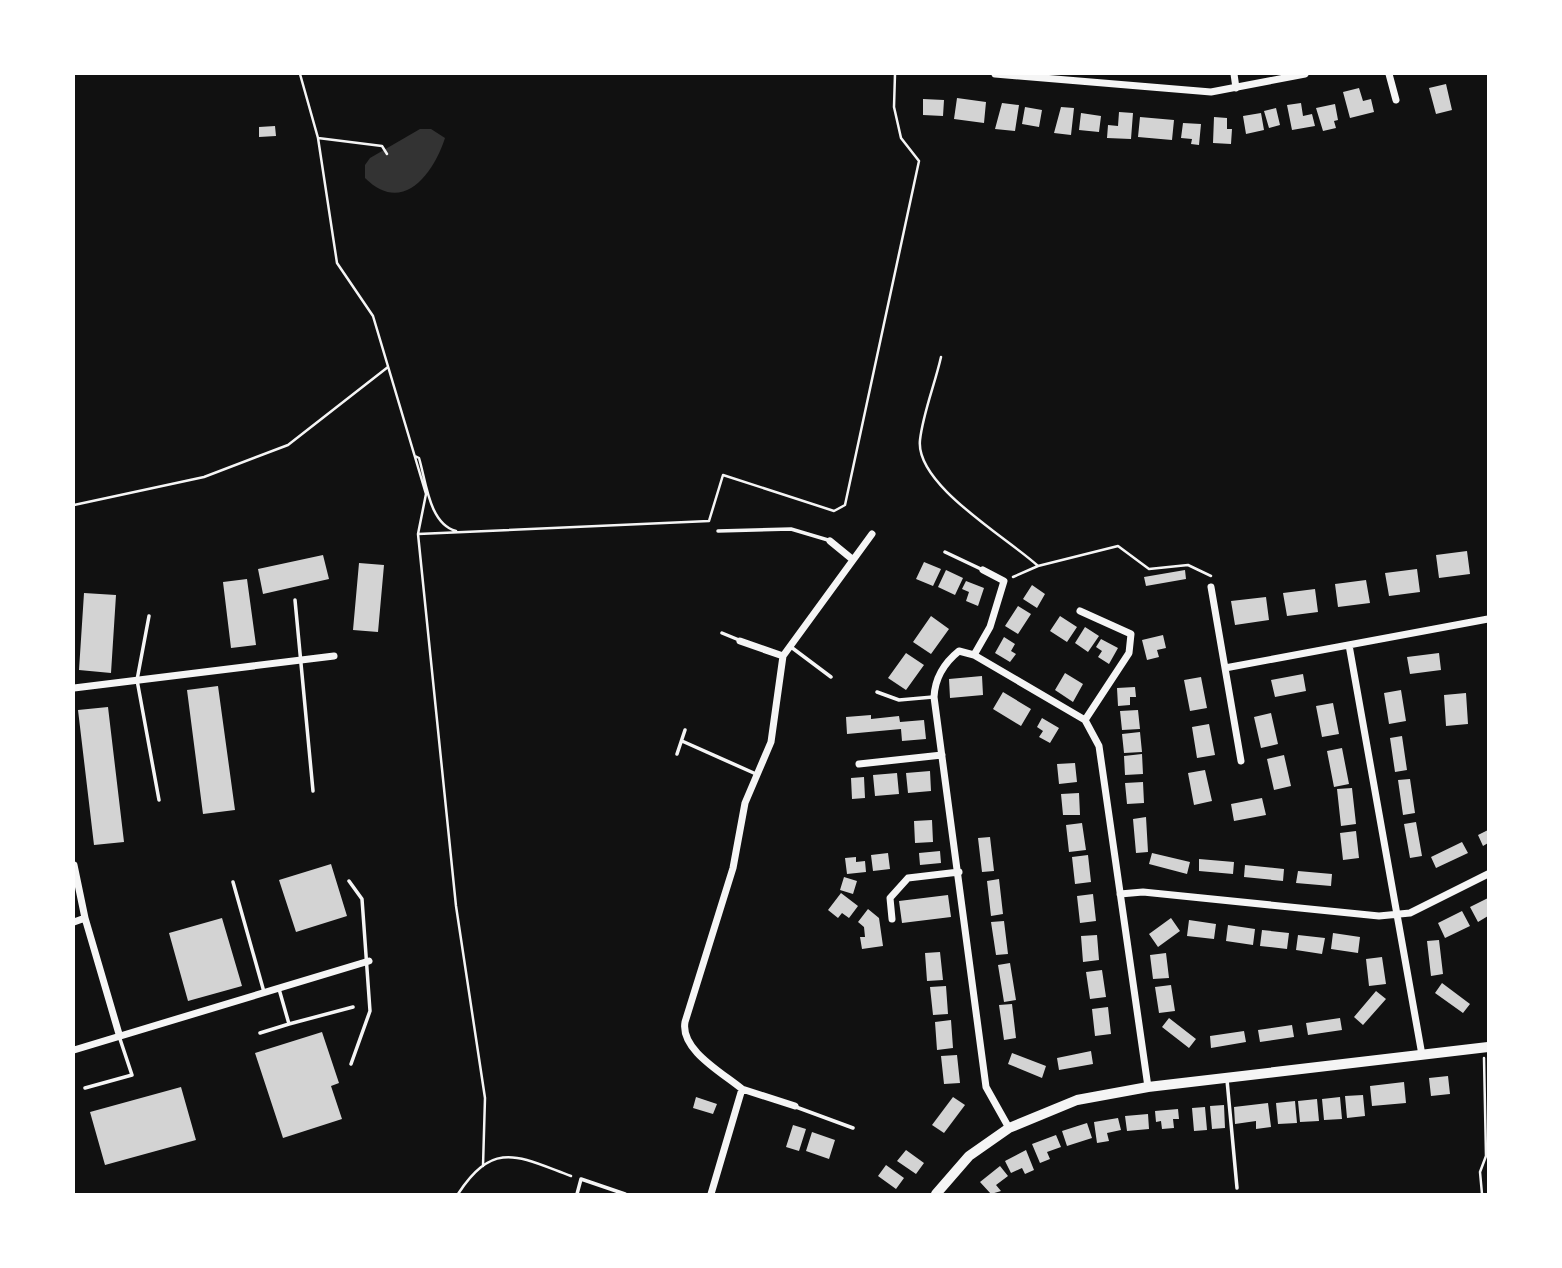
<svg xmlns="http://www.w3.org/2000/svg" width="1562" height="1268" font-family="Karla,sans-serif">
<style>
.water{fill:#333}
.building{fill:#d3d3d3}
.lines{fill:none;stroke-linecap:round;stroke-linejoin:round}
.path{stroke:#f5f5f5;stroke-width:2.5}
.service{stroke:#f5f5f5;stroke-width:3.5}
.minor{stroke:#f5f5f5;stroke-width:7}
.secondary{stroke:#f5f5f5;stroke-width:10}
</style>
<rect width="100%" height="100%" fill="#111"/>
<!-- water -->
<path class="water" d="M 420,129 L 431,129 L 445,138 C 433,175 402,215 365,178 L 365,165 L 370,158 Z"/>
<!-- building -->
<path class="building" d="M 1446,84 L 1452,110 L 1436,114 L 1429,88 Z
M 1359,88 L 1363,101 L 1371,99 L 1374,112 L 1350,118 L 1343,92 Z
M 957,98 L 986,102 L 984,123 L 954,119 Z
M 923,99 L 944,100 L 943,116 L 923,115 Z
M 1002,103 L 1019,105 L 1015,131 L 995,129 Z
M 1301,103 L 1303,116 L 1312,114 L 1315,126 L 1292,130 L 1287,105 Z
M 1335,104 L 1338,120 L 1334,121 L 1336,128 L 1323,131 L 1316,108 Z
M 1025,107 L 1042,110 L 1039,127 L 1022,124 Z
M 1061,107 L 1074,108 L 1071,135 L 1054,133 Z
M 1276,108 L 1280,125 L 1269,128 L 1264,111 Z
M 1119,112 L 1133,113 L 1131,139 L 1107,138 L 1108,125 L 1118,126 Z
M 1081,113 L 1101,116 L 1099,132 L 1079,130 Z
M 1261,113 L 1264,130 L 1246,134 L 1243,116 Z
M 1140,117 L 1174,120 L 1172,140 L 1138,137 Z
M 1214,117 L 1227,118 L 1227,129 L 1232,129 L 1231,144 L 1213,143 Z
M 1183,123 L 1201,124 L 1199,145 L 1191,144 L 1192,139 L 1181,138 Z
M 275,126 L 276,136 L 259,137 L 259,127 Z
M 1467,551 L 1470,574 L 1439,578 L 1436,555 Z
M 323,555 L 329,579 L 263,594 L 258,569 Z
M 924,562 L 941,569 L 933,586 L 916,579 Z
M 359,563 L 384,565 L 378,632 L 353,630 Z
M 1417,569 L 1420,592 L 1389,596 L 1385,573 Z
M 946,570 L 963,578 L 955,595 L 938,587 Z
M 1185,570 L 1186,579 L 1146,586 L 1144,577 Z
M 247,579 L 256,645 L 231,648 L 223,582 Z
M 1366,580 L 1370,603 L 1338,607 L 1335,584 Z
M 966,581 L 984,588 L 978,606 L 966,601 L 969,592 L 962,589 Z
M 1032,585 L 1045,594 L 1037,608 L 1023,599 Z
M 1315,589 L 1318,612 L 1287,616 L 1283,593 Z
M 84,593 L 116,595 L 111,673 L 79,670 Z
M 1266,597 L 1269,620 L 1235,625 L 1231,601 Z
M 1018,606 L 1031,614 L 1018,634 L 1005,626 Z
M 931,616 L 949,629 L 931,654 L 913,642 Z
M 1060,616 L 1077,627 L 1067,642 L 1050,631 Z
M 1085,627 L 1099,636 L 1088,652 L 1075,643 Z
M 1163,635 L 1166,648 L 1157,650 L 1159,657 L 1147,660 L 1142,640 Z
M 1004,637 L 1015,644 L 1011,651 L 1016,654 L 1010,662 L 995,653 Z
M 1101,639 L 1118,648 L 1109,664 L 1098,657 L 1102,651 L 1096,647 Z
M 906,653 L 924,665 L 906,690 L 888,678 Z
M 1439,653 L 1441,670 L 1410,674 L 1407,657 Z
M 1065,673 L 1083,684 L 1073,702 L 1055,690 Z
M 1303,674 L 1306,691 L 1275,697 L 1271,680 Z
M 982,676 L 983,695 L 950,698 L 949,679 Z
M 1201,677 L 1207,708 L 1190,711 L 1184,680 Z
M 218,686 L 235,810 L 203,814 L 187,690 Z
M 1135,687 L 1136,697 L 1130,697 L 1130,705 L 1118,706 L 1117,688 Z
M 1401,690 L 1406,721 L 1389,724 L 1384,693 Z
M 1003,692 L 1031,709 L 1021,726 L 993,709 Z
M 1466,693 L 1468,724 L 1446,726 L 1444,695 Z
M 1333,703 L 1339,734 L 1322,737 L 1316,706 Z
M 108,707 L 124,842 L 94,845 L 78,710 Z
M 1138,710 L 1140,729 L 1122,730 L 1120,711 Z
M 1271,713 L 1278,744 L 1261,748 L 1254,717 Z
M 871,715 L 871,719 L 899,716 L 900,722 L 924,720 L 926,739 L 902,741 L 901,729 L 847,734 L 846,717 Z
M 1042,718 L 1059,728 L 1050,743 L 1039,737 L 1043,731 L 1037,727 Z
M 1209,724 L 1215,755 L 1197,758 L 1192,727 Z
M 1140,732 L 1142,752 L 1124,753 L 1122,734 Z
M 1402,736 L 1407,770 L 1395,772 L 1390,738 Z
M 1342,748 L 1349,784 L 1334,787 L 1327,751 Z
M 1142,754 L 1143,774 L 1125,775 L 1124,756 Z
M 1284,755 L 1291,786 L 1274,790 L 1267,759 Z
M 1075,763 L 1077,782 L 1059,784 L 1057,764 Z
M 1205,770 L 1212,801 L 1194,805 L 1188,773 Z
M 930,771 L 931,791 L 908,793 L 906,773 Z
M 897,773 L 899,794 L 875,796 L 873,775 Z
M 864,777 L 865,798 L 852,799 L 851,778 Z
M 1410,779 L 1415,813 L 1403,815 L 1398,780 Z
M 1143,782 L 1144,803 L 1127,804 L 1125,783 Z
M 1352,788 L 1356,824 L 1341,826 L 1337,789 Z
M 1079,793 L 1080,815 L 1063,815 L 1061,794 Z
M 1262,798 L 1266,815 L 1234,821 L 1231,804 Z
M 1146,817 L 1148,852 L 1136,853 L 1133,819 Z
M 932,820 L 933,842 L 915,843 L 914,821 Z
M 1416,822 L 1422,856 L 1410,858 L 1404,824 Z
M 1082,823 L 1086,850 L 1069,852 L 1066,825 Z
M 1488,830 L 1488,843 L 1483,846 L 1478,835 Z
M 1356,831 L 1359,858 L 1343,860 L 1340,833 Z
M 990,837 L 994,871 L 982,872 L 978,838 Z
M 1462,842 L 1468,853 L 1436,868 L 1431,857 Z
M 940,851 L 941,863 L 920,865 L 919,853 Z
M 888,853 L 890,869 L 873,871 L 871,855 Z
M 1152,853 L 1190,862 L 1187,874 L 1149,864 Z
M 1088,855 L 1091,882 L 1075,884 L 1072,857 Z
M 856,857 L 856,862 L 865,861 L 866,872 L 847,874 L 845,858 Z
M 1199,859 L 1234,862 L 1233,874 L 1199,871 Z
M 331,864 L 347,916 L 296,932 L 279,880 Z
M 1245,865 L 1284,869 L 1283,881 L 1244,877 Z
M 1298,871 L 1332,874 L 1331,886 L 1296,883 Z
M 844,877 L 857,881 L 853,894 L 840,890 Z
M 999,879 L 1003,914 L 991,916 L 987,881 Z
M 841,893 L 858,906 L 849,918 L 842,913 L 838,918 L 828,910 Z
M 1093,894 L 1096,921 L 1080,923 L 1077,896 Z
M 948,895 L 951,917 L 902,923 L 899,901 Z
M 1488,898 L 1488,916 L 1478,922 L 1470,907 Z
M 868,909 L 879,918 L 883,946 L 862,949 L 860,937 L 865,937 L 864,927 L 858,922 Z
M 1462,911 L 1470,926 L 1445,938 L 1438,923 Z
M 222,918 L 242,986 L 188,1001 L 169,933 Z
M 1171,918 L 1180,931 L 1158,947 L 1149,934 Z
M 1189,920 L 1216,924 L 1214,939 L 1187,936 Z
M 1004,921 L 1008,954 L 996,955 L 991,922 Z
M 1228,925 L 1255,929 L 1253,945 L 1226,941 Z
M 1262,930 L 1289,933 L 1287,949 L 1260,946 Z
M 1333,933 L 1360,937 L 1358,953 L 1331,949 Z
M 1097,935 L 1099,960 L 1083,962 L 1081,936 Z
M 1298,935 L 1325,938 L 1322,954 L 1296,950 Z
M 1439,940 L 1443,974 L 1431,976 L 1427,941 Z
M 940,952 L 943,980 L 927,981 L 925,953 Z
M 1166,953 L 1169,978 L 1153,979 L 1150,955 Z
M 1382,957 L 1386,984 L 1369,986 L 1366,959 Z
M 1010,963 L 1016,1000 L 1004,1002 L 998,965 Z
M 1102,970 L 1106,997 L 1090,999 L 1086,972 Z
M 1442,983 L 1470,1004 L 1463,1013 L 1435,993 Z
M 1171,985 L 1175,1011 L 1159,1013 L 1155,987 Z
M 946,986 L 948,1014 L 933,1015 L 930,987 Z
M 1376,991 L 1386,999 L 1363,1025 L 1354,1017 Z
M 1012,1004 L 1016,1038 L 1004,1040 L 999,1005 Z
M 1108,1007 L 1111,1034 L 1095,1036 L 1092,1009 Z
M 1169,1018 L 1196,1039 L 1189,1048 L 1162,1027 Z
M 1340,1018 L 1342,1030 L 1308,1035 L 1306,1023 Z
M 951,1020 L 953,1048 L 937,1050 L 935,1022 Z
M 1292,1025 L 1294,1037 L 1260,1042 L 1258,1030 Z
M 1244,1031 L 1246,1042 L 1211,1048 L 1210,1036 Z
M 322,1032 L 339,1083 L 331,1086 L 342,1119 L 283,1138 L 255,1053 Z
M 1091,1051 L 1093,1064 L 1059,1070 L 1057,1058 Z
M 1012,1053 L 1046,1066 L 1042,1078 L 1008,1064 Z
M 957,1055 L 960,1083 L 944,1084 L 941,1056 Z
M 1448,1076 L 1450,1094 L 1431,1096 L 1429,1078 Z
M 1404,1082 L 1406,1103 L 1372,1106 L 1370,1086 Z
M 181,1087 L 196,1140 L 105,1165 L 90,1112 Z
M 1363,1095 L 1365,1116 L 1347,1118 L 1345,1096 Z
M 696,1097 L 717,1104 L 713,1114 L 693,1108 Z
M 953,1097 L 965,1105 L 944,1133 L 932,1125 Z
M 1340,1097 L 1342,1119 L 1324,1120 L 1322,1099 Z
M 1317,1099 L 1319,1121 L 1300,1122 L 1298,1101 Z
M 1295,1101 L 1297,1123 L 1278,1124 L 1276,1103 Z
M 1268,1103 L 1271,1127 L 1256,1129 L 1256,1121 L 1235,1124 L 1234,1107 Z
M 1224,1105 L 1225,1128 L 1212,1129 L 1210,1106 Z
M 1205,1107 L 1207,1130 L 1194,1131 L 1192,1108 Z
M 1178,1109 L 1179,1119 L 1173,1119 L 1174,1128 L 1162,1129 L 1161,1121 L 1156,1122 L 1155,1111 Z
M 1148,1114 L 1149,1129 L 1127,1131 L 1125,1116 Z
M 1118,1118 L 1121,1130 L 1107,1133 L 1109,1141 L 1097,1143 L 1094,1122 Z
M 1087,1123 L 1092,1138 L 1067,1146 L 1062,1131 Z
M 793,1125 L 806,1129 L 799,1151 L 786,1147 Z
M 812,1132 L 835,1140 L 829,1159 L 806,1151 Z
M 1056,1135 L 1061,1147 L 1047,1152 L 1050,1159 L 1040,1163 L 1032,1144 Z
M 906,1150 L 924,1163 L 916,1174 L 897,1161 Z
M 1026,1150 L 1034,1170 L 1025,1174 L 1022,1168 L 1011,1173 L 1005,1161 Z
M 886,1165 L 904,1178 L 896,1189 L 878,1176 Z
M 1000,1166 L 1008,1176 L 996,1185 L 1001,1191 L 991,1194 L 980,1182 Z"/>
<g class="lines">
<!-- path -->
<path class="path" d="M 300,74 L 318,138 L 337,263 L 373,316 L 426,494 L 418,534
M 318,138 L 382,146 L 387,154
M 941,357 C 935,384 923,413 920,440 C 915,485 1008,538 1038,566
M 415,456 L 419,458 C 426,481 429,524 456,531
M 74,505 L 204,477 L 288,445 L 388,367
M 1013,577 L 1038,566 L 1118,546 L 1149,569 L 1188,565 L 1211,576
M 483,1166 L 485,1098 L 456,906 L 418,534 L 709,521 L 723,475 L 834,511 L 845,505 L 919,161 L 901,138 L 894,107 L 895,74
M 458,1194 C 494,1139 519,1157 571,1176
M 1482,1194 L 1480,1172 L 1486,1156 L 1484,1058"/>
<!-- service -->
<path class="service" d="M 718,531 L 791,529 L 828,540
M 945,552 L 983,570
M 295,600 L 313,791
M 149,616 L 137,680 L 159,800
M 722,633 L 739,640
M 791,647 L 831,677
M 877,692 L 899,700 L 933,697
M 682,741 L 756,774
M 677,754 L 685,730
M 349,881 L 362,899 L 370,1011 L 351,1064
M 233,882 L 264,992
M 289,1024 L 353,1007
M 260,1033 L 289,1024 L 279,989
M 1227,1080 L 1237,1188
M 85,1088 L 132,1075 L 119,1036
M 796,1107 L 853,1128
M 577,1194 L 581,1179 L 625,1194"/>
<!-- minor -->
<path class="minor" d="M 995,74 L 1211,92 L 1305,74
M 1234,74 L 1236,88
M 1389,74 L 1396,100
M 830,541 L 852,559
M 1211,587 L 1241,761
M 1080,611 L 1131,634 L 1129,653 L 1085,720
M 740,641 L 783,656
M 1349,645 L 1422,1055
M 974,655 L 990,627 L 1004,581 L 983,570
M 1225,668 L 1488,619
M 74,688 L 334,656
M 859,764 L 942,755
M 74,865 L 85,918 L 119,1034
M 1120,894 L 1143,892 L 1379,916 L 1410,913 L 1488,874
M 892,919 L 890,898 L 908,878 L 959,872
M 74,922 L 85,918
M 74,1050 L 369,961
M 742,1089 L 795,1106
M 1009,1128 L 986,1087 L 934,697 C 935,678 944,663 959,651 L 974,655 L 1085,720 L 1099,746 L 1148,1087
M 711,1194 L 742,1089 C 723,1073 680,1050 685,1022 L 733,868 L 745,803 L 771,742 L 783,656 L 872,534"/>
<!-- secondary -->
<path class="secondary" d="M 936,1194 L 969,1156 L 1009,1128 L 1077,1100 L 1148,1087 L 1488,1047"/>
</g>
<!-- border -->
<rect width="1562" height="1268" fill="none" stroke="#ffffff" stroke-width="150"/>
</svg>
